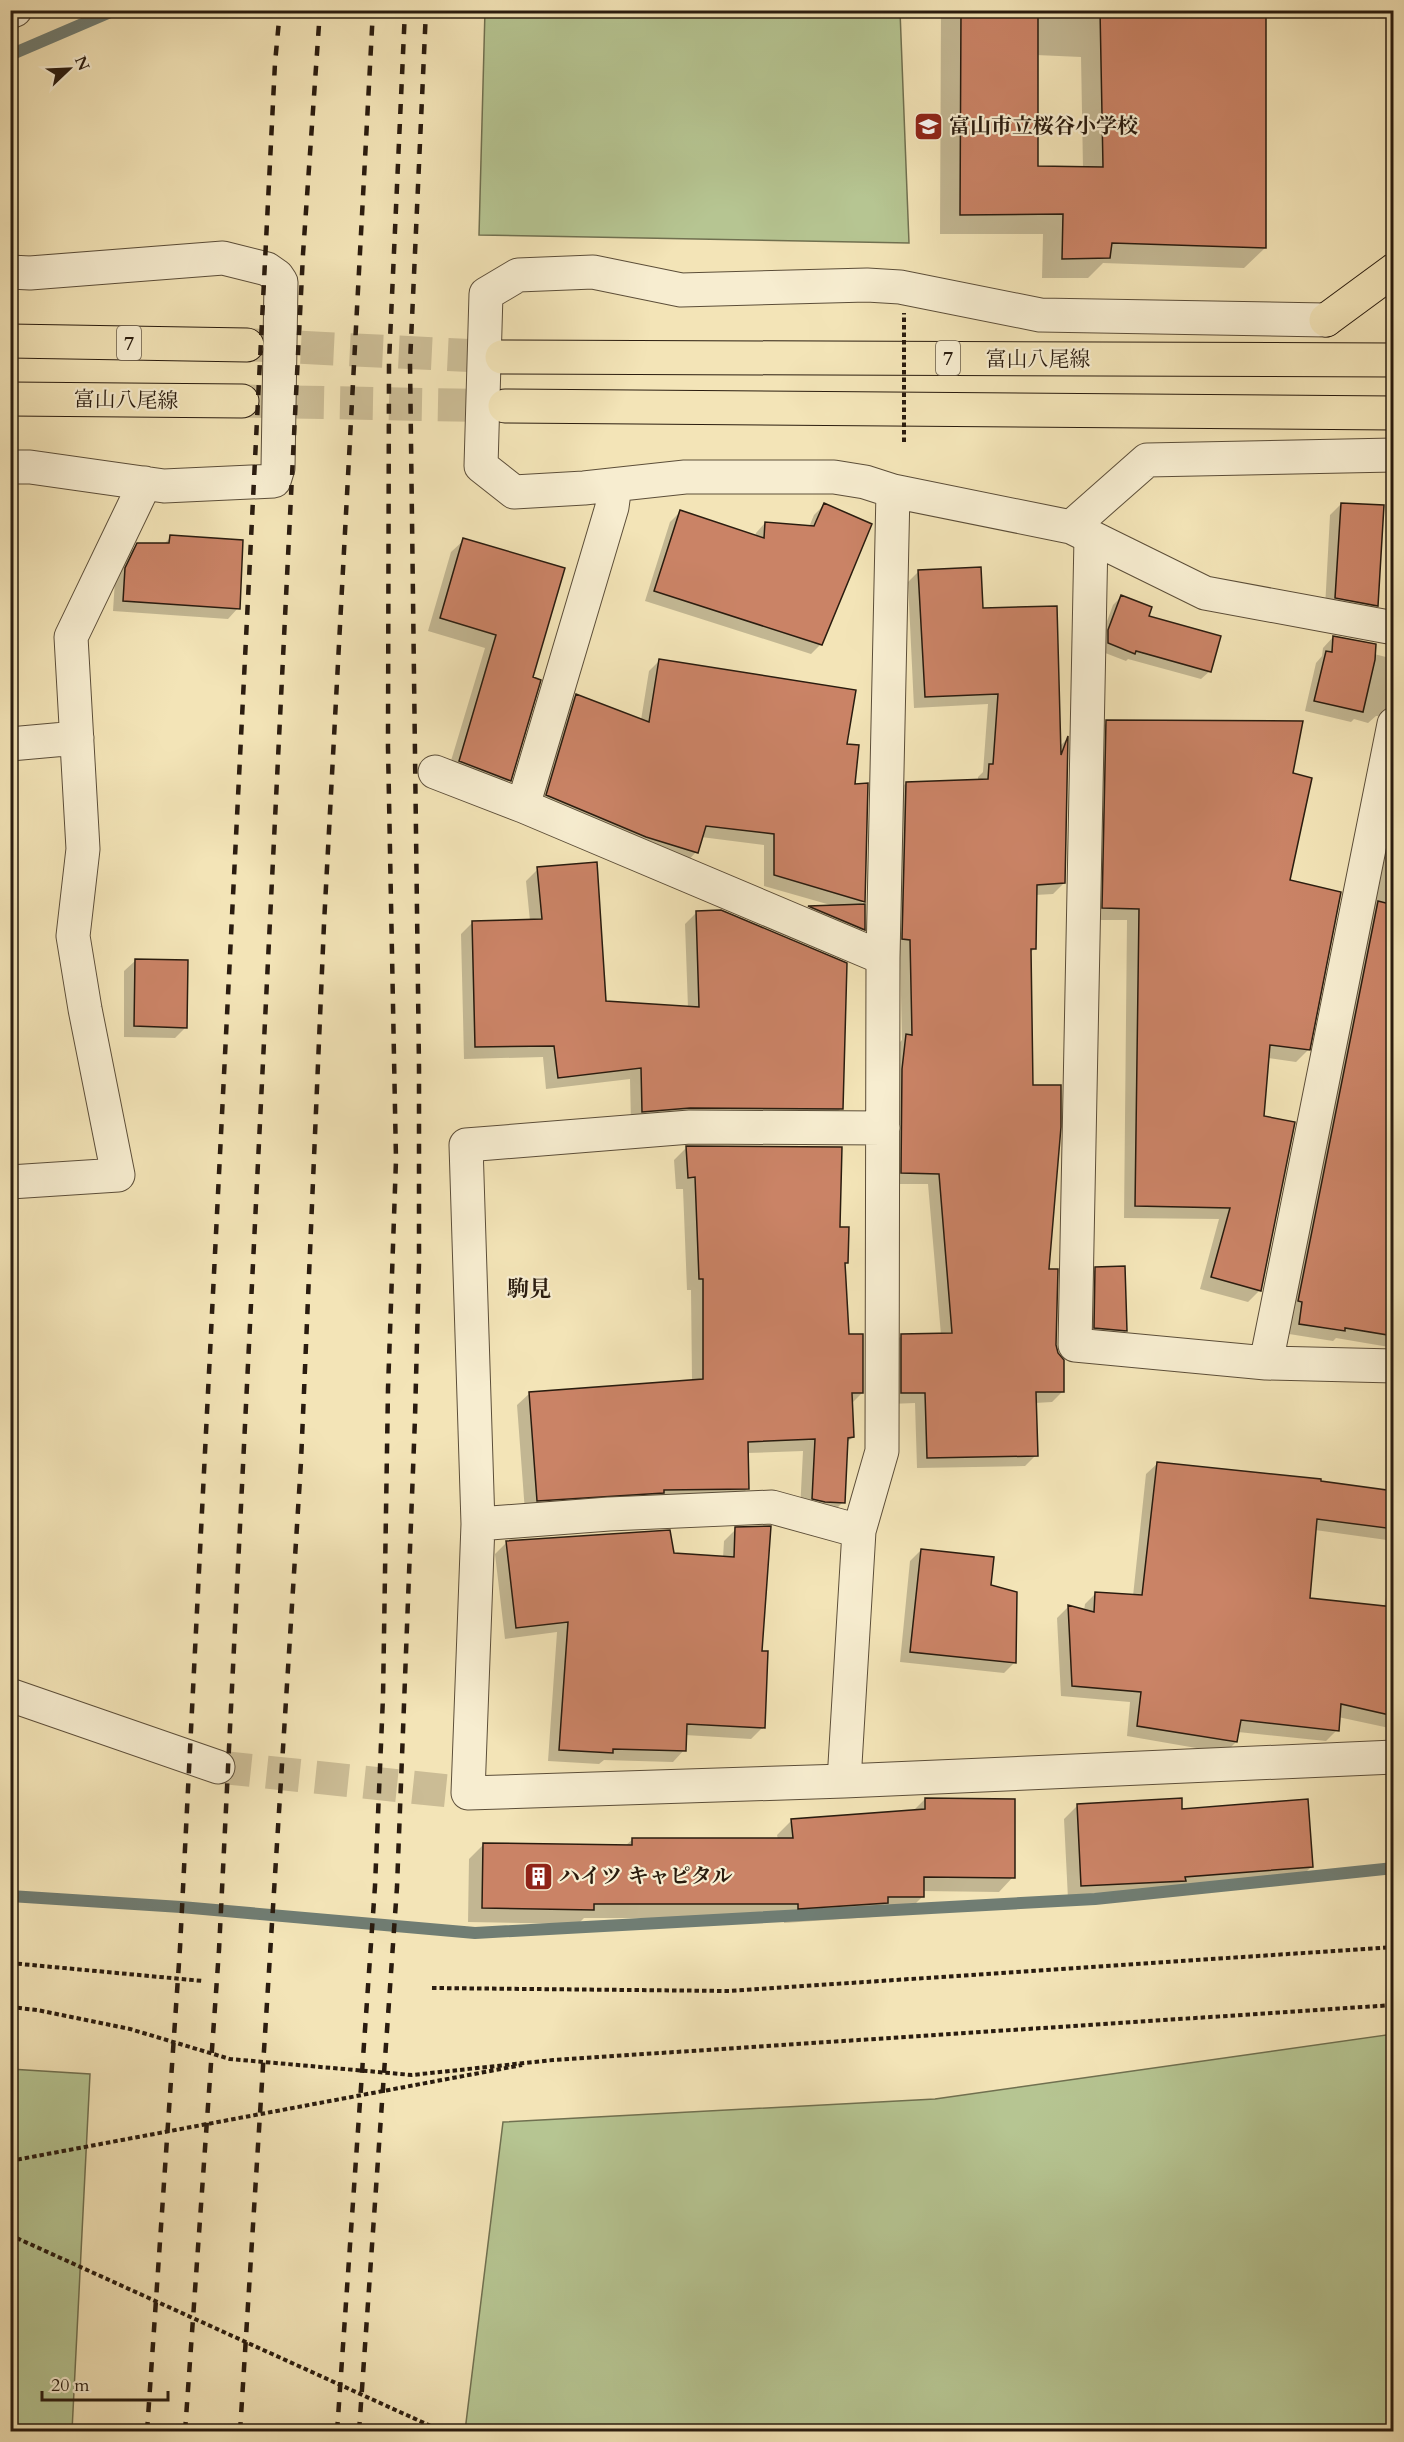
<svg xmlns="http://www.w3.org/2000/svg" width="1404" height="2442" font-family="Cardo,'Noto Serif JP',serif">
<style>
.green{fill:#b6c592;stroke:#707050;stroke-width:1.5}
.shadow{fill:#0003;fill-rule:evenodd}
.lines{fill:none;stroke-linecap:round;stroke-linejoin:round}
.stream{stroke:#707d73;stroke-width:12}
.building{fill:#ca8366;stroke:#2a1c0f;stroke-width:1.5}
.minor-tunnel{stroke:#cbbc95;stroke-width:33;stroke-dasharray:33 16;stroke-linecap:butt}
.primary-tunnel{stroke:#cbbc95;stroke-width:33;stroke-dasharray:33 16;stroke-linecap:butt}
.minor-casing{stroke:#5c4e39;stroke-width:35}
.primary-casing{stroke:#2a1c0f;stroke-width:35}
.path{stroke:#2a1c0f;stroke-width:4;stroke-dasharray:4.5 3;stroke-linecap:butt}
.minor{stroke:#f7edd0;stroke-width:33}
.primary{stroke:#f3e4b7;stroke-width:33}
.rail{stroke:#2a1c0f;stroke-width:4.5;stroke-dasharray:10 10;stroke-linecap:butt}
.path-bridge{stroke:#2a1c0f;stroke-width:4;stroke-dasharray:4.5 3;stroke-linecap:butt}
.labels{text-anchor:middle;stroke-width:4.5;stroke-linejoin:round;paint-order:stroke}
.shield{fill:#f7edd0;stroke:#685b49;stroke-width:1.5}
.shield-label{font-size:20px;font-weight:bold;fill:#2a1c0f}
.poi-label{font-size:21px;font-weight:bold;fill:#2a1c0f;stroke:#f7edd0;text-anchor:start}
.street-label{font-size:21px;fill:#2a1c0f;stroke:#f7edd0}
.neighbourhood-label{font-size:22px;font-weight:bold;fill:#2a1c0f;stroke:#f7edd0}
</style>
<rect width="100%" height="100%" fill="#f3e4b7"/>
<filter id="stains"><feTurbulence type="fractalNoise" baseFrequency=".00333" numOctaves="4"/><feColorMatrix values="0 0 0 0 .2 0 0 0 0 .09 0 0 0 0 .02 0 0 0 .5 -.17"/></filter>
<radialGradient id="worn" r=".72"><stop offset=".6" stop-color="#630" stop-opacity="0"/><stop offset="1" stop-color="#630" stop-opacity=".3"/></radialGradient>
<!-- green -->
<path class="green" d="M 485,10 L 900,11 L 909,243 L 479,235 Z
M 1393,2034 L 1393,2431 L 465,2431 L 503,2122 L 935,2099 Z
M 10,2069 L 90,2074 L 72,2431 L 11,2431 Z"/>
<!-- shadow -->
<path class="shadow" d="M 941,10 L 1265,10 L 1265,248 L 1244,268 L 1103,263 L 1088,278 L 1042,278 L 1043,234 L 940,234 ZM 1036,55 L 1081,57 L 1083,168 L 1036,167 Z
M 1341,504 L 1377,605 L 1366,616 L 1325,608 L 1330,515 Z
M 824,505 L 821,644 L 811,654 L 645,601 L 670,522 L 680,512 L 755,537 L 756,533 L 765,523 L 809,527 L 814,515 Z
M 171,537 L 238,608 L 228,619 L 113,611 L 115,580 L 126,556 L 137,545 L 163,545 Z
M 464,540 L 531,678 L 509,780 L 497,793 L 447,774 L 485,648 L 428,631 L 451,552 Z
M 919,571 L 981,610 L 1059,747 L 1067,739 L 1064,883 L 1053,894 L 1035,895 L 1035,948 L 1029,954 L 1031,1087 L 1047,1271 L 1055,1345 L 1063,1391 L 1052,1402 L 1035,1403 L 1036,1455 L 1025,1466 L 917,1468 L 915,1403 L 890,1404 L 891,1346 L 902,1335 L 941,1335 L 928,1184 L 891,1184 L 895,1047 L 902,1040 L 900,950 L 892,950 L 895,794 L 906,783 L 978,780 L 978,777 L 983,772 L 988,704 L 914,708 L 908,582 Z
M 1121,597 L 1147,617 L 1210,671 L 1201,679 L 1128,659 L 1126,661 L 1100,651 L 1100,640 L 1113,605 Z
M 1333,637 L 1374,654 L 1394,659 L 1394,719 L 1387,716 L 1376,716 L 1368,723 L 1354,719 L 1351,722 L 1305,711 L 1316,663 L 1322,656 L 1323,648 Z
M 659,661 L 846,745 L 853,785 L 864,901 L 859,905 L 864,905 L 863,929 L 853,940 L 799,917 L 809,908 L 834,906 L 764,886 L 764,845 L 701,837 L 696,852 L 686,863 L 536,806 L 566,706 L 576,695 L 641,720 L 649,671 Z
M 1107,722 L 1291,774 L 1288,881 L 1308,1050 L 1296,1062 L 1268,1058 L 1262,1118 L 1260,1290 L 1248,1302 L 1200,1289 L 1219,1219 L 1124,1218 L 1127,920 L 1091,920 L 1095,734 Z
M 1394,824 L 1394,1344 L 1389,1347 L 1336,1338 L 1333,1341 L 1289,1334 L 1384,834 Z
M 538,869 L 605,1002 L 688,1008 L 685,924 L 697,912 L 841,1108 L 830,1120 L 631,1123 L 630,1079 L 546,1089 L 543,1057 L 464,1059 L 461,934 L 473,922 L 530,921 L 526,881 Z
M 135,961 L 186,1027 L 175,1038 L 124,1037 L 124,971 Z
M 686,1148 L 838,1228 L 847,1262 L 844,1265 L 847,1335 L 862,1393 L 851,1404 L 853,1437 L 846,1443 L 843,1502 L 831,1514 L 800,1511 L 803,1451 L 747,1453 L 748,1488 L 735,1501 L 525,1512 L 517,1405 L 530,1393 L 692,1381 L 691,1290 L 687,1290 L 683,1189 L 676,1189 L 674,1160 Z
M 1096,1269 L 1126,1331 L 1115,1341 L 1084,1338 L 1085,1280 Z
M 1158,1463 L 1394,1492 L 1394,1541 L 1315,1530 L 1308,1599 L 1384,1608 L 1394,1549 L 1394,1729 L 1338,1717 L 1337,1730 L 1326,1741 L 1238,1732 L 1236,1742 L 1225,1753 L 1127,1736 L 1130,1702 L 1061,1696 L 1057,1618 L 1068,1607 L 1084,1611 L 1085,1604 L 1096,1593 L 1133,1596 L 1146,1474 Z
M 736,1529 L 760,1652 L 763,1727 L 751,1739 L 685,1735 L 684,1750 L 673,1762 L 604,1760 L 599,1764 L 548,1761 L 557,1632 L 505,1639 L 495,1554 L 507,1542 L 723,1558 L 724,1541 Z
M 921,1550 L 990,1586 L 1015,1662 L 1004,1673 L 900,1662 L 910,1561 Z
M 925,1799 L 1013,1877 L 999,1892 L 922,1891 L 922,1897 L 908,1911 L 878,1911 L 872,1917 L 784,1923 L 784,1918 L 584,1918 L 578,1924 L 468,1922 L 469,1859 L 484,1844 L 625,1846 L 633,1839 L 778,1839 L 777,1835 L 792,1820 L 913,1811 Z
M 1078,1805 L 1181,1811 L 1312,1866 L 1298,1880 L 1174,1890 L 1170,1894 L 1068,1899 L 1064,1819 Z"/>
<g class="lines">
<!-- stream -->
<path class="stream" d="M 10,55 L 115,10
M 10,1896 L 181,1907 L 475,1933 L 1095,1899 L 1394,1868"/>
</g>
<!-- building -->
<path class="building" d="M 961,10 L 1038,10 L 1038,166 L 1103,167 L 1100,10 L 1266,10 L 1266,248 L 1112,243 L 1110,258 L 1062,259 L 1063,214 L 960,215 Z
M 824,503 L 872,524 L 822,645 L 654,591 L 680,510 L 764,538 L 765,522 L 814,526 Z
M 1341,503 L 1384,505 L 1378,606 L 1335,598 Z
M 170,535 L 243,540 L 240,609 L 123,601 L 125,568 L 137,543 L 169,543 Z
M 463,538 L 565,568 L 533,677 L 541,680 L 511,781 L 459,761 L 496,635 L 440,618 Z
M 981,567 L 983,608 L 1057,606 L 1061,755 L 1068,736 L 1065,883 L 1037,885 L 1036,949 L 1031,949 L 1033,1085 L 1061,1085 L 1061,1127 L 1049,1269 L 1058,1269 L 1056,1345 L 1058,1353 L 1064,1360 L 1064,1392 L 1036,1392 L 1038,1456 L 927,1458 L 925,1393 L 901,1393 L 901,1334 L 952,1333 L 939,1174 L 901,1173 L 902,1069 L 906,1034 L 912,1035 L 910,940 L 902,939 L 906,782 L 988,779 L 989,764 L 993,764 L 998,694 L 925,697 L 918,570 Z
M 1121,595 L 1152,607 L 1149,616 L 1221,636 L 1211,672 L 1136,651 L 1135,654 L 1108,643 L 1108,630 Z
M 1333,636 L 1376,644 L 1375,660 L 1363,712 L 1314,701 L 1326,651 L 1332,652 Z
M 659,659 L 856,690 L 847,744 L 859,745 L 855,784 L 868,783 L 865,902 L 774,875 L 774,834 L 706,826 L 698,853 L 646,837 L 546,795 L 576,694 L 649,722 Z
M 1106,720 L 1303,721 L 1293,773 L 1312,778 L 1290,880 L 1341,892 L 1310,1050 L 1270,1045 L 1264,1116 L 1295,1122 L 1261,1291 L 1211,1277 L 1230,1208 L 1135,1206 L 1139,909 L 1102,908 Z
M 597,862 L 606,1001 L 699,1007 L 696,911 L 721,910 L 847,963 L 843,1109 L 690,1108 L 642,1112 L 641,1068 L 558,1078 L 554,1046 L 475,1047 L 472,921 L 542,919 L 537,867 Z
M 1378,901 L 1394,905 L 1394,1336 L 1345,1328 L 1345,1331 L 1299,1324 L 1302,1302 L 1298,1301 Z
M 865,904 L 865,930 L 808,906 Z
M 135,959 L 188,960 L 187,1028 L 134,1026 Z
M 686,1146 L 842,1147 L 840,1227 L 849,1227 L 848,1263 L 845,1263 L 849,1334 L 863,1334 L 863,1393 L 852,1393 L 854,1437 L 848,1438 L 845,1503 L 825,1502 L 812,1499 L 815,1439 L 748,1442 L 749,1489 L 664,1490 L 664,1493 L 537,1501 L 529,1392 L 703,1379 L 703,1279 L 699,1279 L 695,1177 L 688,1178 Z
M 1125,1266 L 1127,1331 L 1094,1328 L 1095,1267 Z
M 1157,1462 L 1321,1479 L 1321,1481 L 1394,1491 L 1394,1529 L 1317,1519 L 1310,1598 L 1394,1607 L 1394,1716 L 1341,1704 L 1339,1731 L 1241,1720 L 1237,1742 L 1137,1726 L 1141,1692 L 1072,1686 L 1068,1605 L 1094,1612 L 1095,1592 L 1142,1595 Z
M 771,1526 L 762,1651 L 768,1651 L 765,1728 L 687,1724 L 686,1751 L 613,1749 L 613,1753 L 559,1750 L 568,1622 L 516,1628 L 506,1541 L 670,1530 L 674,1553 L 734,1557 L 735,1527 Z
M 921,1549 L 994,1557 L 991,1585 L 1017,1592 L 1016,1663 L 910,1652 Z
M 925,1798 L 1015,1799 L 1015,1878 L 924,1877 L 924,1897 L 888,1897 L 888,1903 L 798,1909 L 798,1904 L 594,1904 L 594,1910 L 482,1908 L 483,1843 L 632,1845 L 632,1838 L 793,1838 L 791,1819 L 925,1809 Z
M 1182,1798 L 1182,1809 L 1308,1799 L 1313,1867 L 1185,1877 L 1186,1881 L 1081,1886 L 1077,1804 Z"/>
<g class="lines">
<!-- minor-tunnel -->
<path class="minor-tunnel" d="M 218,1767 L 468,1793"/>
<!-- primary-tunnel -->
<path class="primary-tunnel" d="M 252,345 L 502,357
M 242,401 L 505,406"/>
<defs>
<path id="minor" d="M 10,12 L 15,10
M 10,272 L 30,273 L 223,258 L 267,269 L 277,276 L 281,282 L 278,468 L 274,481 L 164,486 L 30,467 L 10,467
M 1326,320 L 1040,315 L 900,287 L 867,285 L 681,290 L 593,272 L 518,275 L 486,294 L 481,466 L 514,492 L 584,488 L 685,477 L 834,477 L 865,482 L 893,491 L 1071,527 L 1205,593 L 1394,628
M 1071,527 L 1147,460 L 1394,455
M 1091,537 L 1075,1345 L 1266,1363 L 1394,1366
M 10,744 L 77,738
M 435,772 L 523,806 L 883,958
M 523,806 L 612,507 L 615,485
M 10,1182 L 118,1175 L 85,1009 L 73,936 L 83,849 L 71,637 L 145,483
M 1266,1363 L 1394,724
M 478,1524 L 468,1793 L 844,1781 L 1394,1757
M 859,1531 L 772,1507 L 609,1514 L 478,1524 L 466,1145 L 690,1127 L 883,1128
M 10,1695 L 218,1767
M 844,1781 L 859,1531 L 882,1451 L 883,958 L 893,491"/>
<path id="primary" d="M 1326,320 L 1394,270
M 10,341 L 247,345
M 502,357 L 1394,360
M 10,399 L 242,401
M 505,406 L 1394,413"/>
</defs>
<!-- minor casing -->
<use href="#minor" class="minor-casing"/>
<!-- primary casing -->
<use href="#primary" class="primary-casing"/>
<!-- path -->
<path class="path" d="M 10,1963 L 203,1981
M 432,1988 L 729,1991 L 1394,1947
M 10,2007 L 37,2010 L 130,2029 L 230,2059 L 412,2075 L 553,2060 L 1394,2005
M 10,2161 L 522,2065
M 10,2235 L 444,2432"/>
<!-- minor -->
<use href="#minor" class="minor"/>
<!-- primary -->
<use href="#primary" class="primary"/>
<!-- rail -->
<path class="rail" d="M 147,2432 L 180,1948 L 275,63 L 280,10
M 185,2432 L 219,1950 L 303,254 L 320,10
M 240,2432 L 301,1462 L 324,924 L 373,10
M 337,2432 L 375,1886 L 383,1697 L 388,1389 L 396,1160 L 388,747 L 389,362 L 405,10
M 359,2432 L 397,1887 L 415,1418 L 419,1263 L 419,1067 L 410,363 L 426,10"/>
<!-- path-bridge -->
<path class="path-bridge" d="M 904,442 L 904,313"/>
</g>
<!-- icons -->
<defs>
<symbol id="school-square" viewBox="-11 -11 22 22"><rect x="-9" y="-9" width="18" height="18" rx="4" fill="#8f2418" stroke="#f7edd0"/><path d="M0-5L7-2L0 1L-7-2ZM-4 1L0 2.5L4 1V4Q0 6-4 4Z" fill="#fff"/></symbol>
<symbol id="building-square" viewBox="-11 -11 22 22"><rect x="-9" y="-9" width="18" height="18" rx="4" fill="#8f2418" stroke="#f7edd0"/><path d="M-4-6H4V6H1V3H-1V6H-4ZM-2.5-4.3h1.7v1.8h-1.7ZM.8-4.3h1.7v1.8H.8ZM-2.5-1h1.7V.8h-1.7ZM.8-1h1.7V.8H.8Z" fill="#fff"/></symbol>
</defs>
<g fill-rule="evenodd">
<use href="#school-square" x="912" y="110" width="33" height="33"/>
<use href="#building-square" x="522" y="1860" width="33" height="33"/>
</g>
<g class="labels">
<!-- shield labels -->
<g class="shield">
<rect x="117" y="326" width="24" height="34" rx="4.5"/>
<rect x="936" y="341" width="24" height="34" rx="4.5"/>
</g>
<g class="shield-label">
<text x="129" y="350">7</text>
<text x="948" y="365">7</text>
</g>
<!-- poi labels -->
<g class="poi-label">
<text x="949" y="133">富山市立桜谷小学校</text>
<text x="559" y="1883">ハイツ キャピタル</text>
</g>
<!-- street labels -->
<g class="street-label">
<text x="1038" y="366">富山八尾線</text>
<text transform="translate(126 400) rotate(1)" y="7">富山八尾線</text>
</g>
<!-- neighbourhood labels -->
<g class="neighbourhood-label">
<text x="529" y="1296">駒見</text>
</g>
</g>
<!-- margin -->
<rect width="1404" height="2442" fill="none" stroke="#f3e4b7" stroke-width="36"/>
<rect x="12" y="12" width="1380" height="2418" fill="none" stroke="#2a1c0f" stroke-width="3"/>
<rect x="18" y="18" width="1368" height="2406" fill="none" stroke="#2a1c0f" stroke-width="1.5"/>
<!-- north arrow -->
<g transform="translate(69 69) rotate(67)" stroke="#f7edd0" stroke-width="4.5" paint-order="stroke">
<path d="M0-4.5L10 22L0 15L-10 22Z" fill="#2a1c0f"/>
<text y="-9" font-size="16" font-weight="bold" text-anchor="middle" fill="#2a1c0f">N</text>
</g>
<!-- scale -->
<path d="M42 2391v9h126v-9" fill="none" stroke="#2a1c0f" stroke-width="3"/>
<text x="51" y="2391" font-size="18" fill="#2a1c0f" stroke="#f7edd0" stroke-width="4.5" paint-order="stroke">20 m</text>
<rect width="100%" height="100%" filter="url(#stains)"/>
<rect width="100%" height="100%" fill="url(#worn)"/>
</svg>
